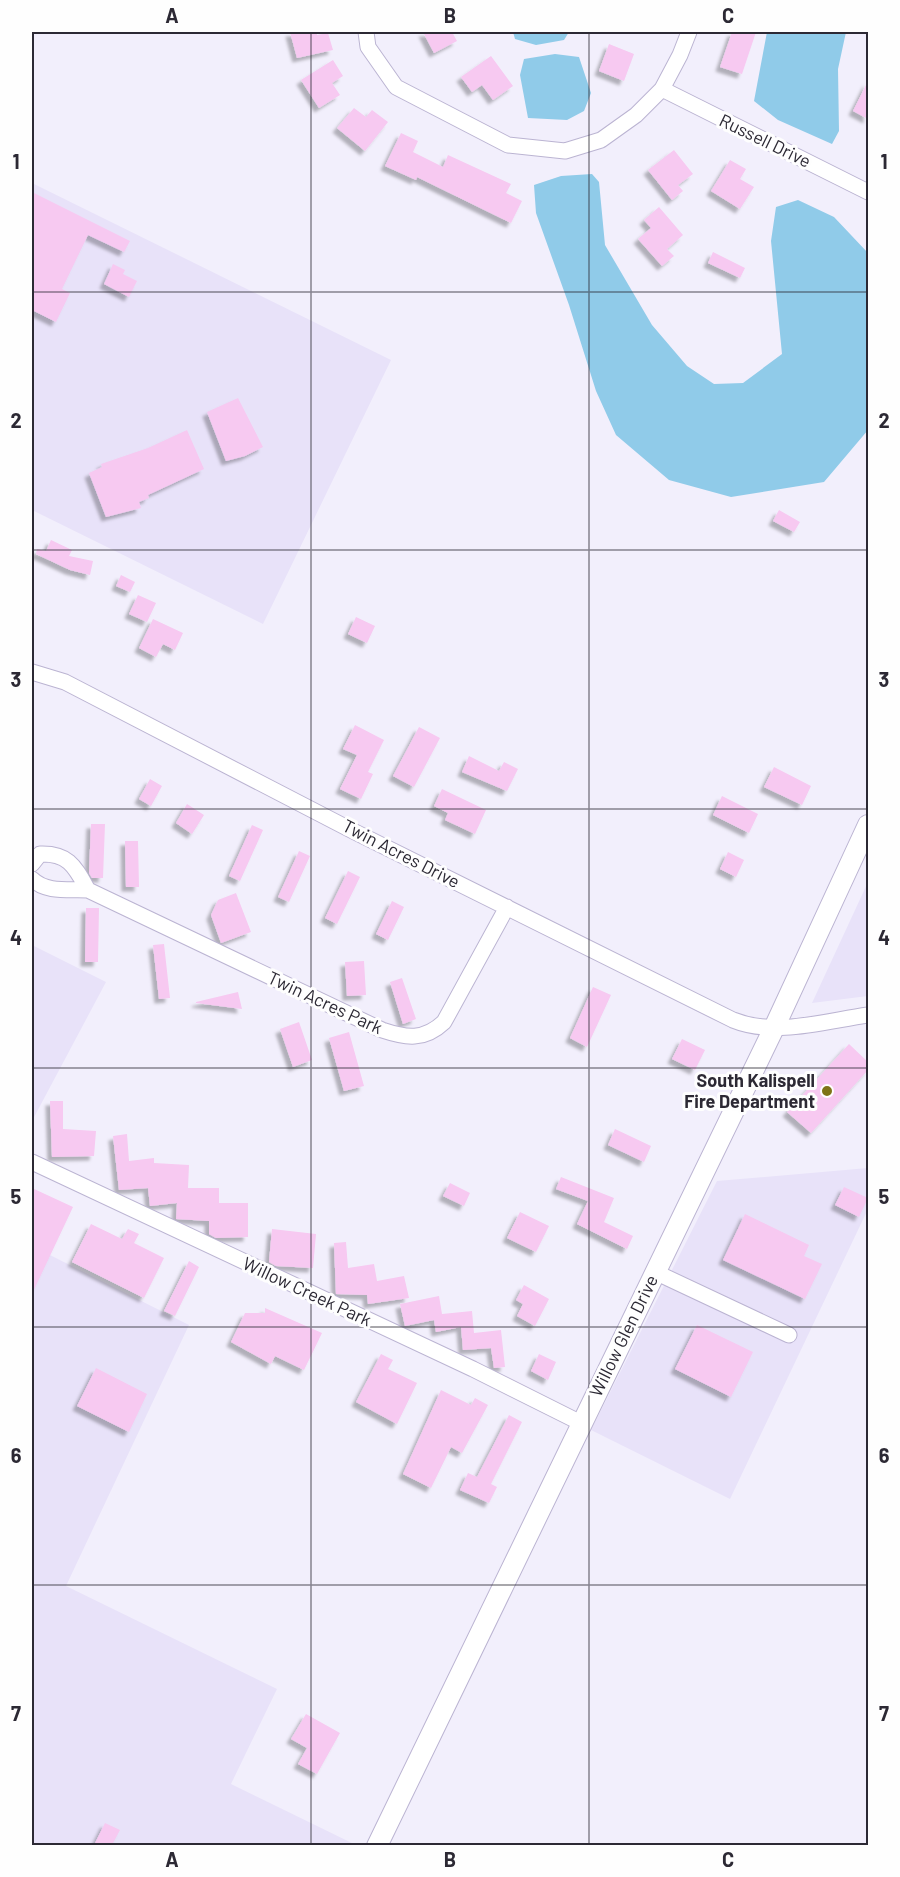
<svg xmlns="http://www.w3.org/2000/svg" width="900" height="1877" font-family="Barlow,sans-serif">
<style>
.built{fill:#e8e2f9}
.water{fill:#90cbe9}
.building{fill:#f7c9f1;filter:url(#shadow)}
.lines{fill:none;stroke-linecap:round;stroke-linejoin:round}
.minor-casing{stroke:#bbb4d2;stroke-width:17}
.major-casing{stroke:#bbb4d2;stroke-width:22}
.minor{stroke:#fff;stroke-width:15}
.major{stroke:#fff;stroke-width:20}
.grid{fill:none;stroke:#2c2934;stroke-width:1.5;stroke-opacity:0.55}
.poi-dot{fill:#7e7417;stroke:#fefefe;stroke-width:2}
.labels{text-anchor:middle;stroke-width:6;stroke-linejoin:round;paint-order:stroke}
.street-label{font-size:18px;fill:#2c2934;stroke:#fefefe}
.poi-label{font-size:18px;font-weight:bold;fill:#2c2934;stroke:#fefefe;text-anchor:end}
.neatline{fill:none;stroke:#2c2934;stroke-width:2}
.grid-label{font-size:20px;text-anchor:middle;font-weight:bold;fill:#2c2934}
</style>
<defs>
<filter id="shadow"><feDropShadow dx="-4.5" dy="4.5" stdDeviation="1.5" flood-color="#0004"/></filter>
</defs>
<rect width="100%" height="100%" fill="#f2effc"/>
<!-- built -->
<path class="built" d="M 32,183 L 391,360 L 263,624 L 32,510 Z
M 868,882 L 868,996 L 812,1003 Z
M 32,945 L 106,982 L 32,1121 Z
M 868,1168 L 868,1209 L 730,1499 L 591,1430 L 717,1181 Z
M 32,1246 L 189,1325 L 66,1586 L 277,1689 L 231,1784 L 356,1845 L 32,1845 Z"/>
<!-- water -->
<path class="water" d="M 513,32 L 569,32 L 564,40 L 536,45 L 515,39 Z
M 767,32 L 846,32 L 838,69 L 839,131 L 832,144 L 778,120 L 754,101 Z
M 555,54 L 579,57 L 591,93 L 584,111 L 567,120 L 528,118 L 520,75 L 524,59 Z
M 592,174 L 599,182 L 605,245 L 652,325 L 687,366 L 714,384 L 743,383 L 782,354 L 771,241 L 776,207 L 798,200 L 834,217 L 868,253 L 868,430 L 824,482 L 731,497 L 669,480 L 616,435 L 596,391 L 569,305 L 536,213 L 534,185 L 561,176 Z"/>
<!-- building -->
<path class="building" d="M 290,32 L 317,32 L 317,35 L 328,33 L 333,50 L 297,58 Z
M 423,32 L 452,32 L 457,41 L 434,53 Z
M 732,32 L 756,32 L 742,74 L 720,67 Z
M 609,44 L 634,54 L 624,81 L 599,71 Z
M 491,56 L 513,86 L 493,100 L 482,85 L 472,92 L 461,77 Z
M 333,60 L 343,76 L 332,83 L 340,95 L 319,108 L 301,80 Z
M 868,81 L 868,119 L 853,111 Z
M 354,108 L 366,117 L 372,110 L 388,122 L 365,151 L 337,128 Z
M 401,133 L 418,141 L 413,152 L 443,167 L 448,155 L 511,184 L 506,193 L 522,201 L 511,223 L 417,177 L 416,180 L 385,166 Z
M 674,150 L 693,174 L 678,185 L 683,191 L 672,200 L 648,170 Z
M 730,160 L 746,169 L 740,179 L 754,187 L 740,209 L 711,191 Z
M 32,192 L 130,241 L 124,252 L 88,235 L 62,289 L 70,293 L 56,322 L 32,310 Z
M 659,207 L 683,235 L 667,249 L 674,256 L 662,266 L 638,239 L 651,228 L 644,220 Z
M 713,252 L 745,268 L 740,278 L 708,263 Z
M 113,264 L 125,270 L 123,274 L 137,281 L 129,297 L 104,284 Z
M 238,398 L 263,447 L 245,456 L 226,461 L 207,412 Z
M 187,430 L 204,469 L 148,495 L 149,498 L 139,502 L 141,508 L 106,517 L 89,473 L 102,467 L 101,464 L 148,448 Z
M 779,510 L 800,522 L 794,532 L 773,521 Z
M 51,540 L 72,550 L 69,556 L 93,561 L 90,575 L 70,570 L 36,554 L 37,549 L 46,551 Z
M 121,575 L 135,582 L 130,592 L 116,586 Z
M 138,595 L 156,603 L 147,622 L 129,614 Z
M 356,617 L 375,626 L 367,643 L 348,634 Z
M 153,619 L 183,633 L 175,650 L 163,644 L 156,657 L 139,648 Z
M 355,725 L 384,740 L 368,772 L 373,774 L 361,799 L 340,789 L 357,755 L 343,749 Z
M 419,727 L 440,738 L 414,787 L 393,776 Z
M 469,756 L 499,771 L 504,762 L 518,769 L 507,791 L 462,772 Z
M 774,767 L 811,786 L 802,805 L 764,787 Z
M 150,779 L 162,786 L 151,806 L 139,799 Z
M 442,789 L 486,810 L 475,834 L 445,820 L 448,813 L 434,806 Z
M 722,796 L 758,814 L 749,833 L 713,815 Z
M 187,804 L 204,815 L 192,834 L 176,823 Z
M 91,824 L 105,824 L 103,878 L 92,878 L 89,873 Z
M 252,825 L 263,830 L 240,881 L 229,876 Z
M 125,841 L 138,841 L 139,887 L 126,887 Z
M 299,851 L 310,856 L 289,902 L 278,897 Z
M 728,852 L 744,860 L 736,877 L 720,869 Z
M 348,871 L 360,877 L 337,924 L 325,918 Z
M 236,893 L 251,932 L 221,943 L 211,915 L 218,900 Z
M 392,901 L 404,907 L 388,940 L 376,934 Z
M 86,908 L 99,908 L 98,962 L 85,962 Z
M 164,944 L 170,998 L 159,999 L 153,945 Z
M 364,961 L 366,995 L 347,996 L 345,962 Z
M 402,978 L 416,1019 L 403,1024 L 390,982 Z
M 593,987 L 611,995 L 587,1047 L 570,1038 Z
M 238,992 L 242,1009 L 196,1003 L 196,1002 Z
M 299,1022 L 312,1060 L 293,1067 L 280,1029 Z
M 349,1032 L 364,1086 L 344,1091 L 329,1038 Z
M 682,1039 L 705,1050 L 695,1070 L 672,1059 Z
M 849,1044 L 868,1062 L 868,1070 L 811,1133 L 787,1112 Z
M 50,1101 L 63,1101 L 63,1129 L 96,1131 L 94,1156 L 52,1157 Z
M 615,1129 L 651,1146 L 644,1162 L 608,1145 Z
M 127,1134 L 129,1161 L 154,1158 L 154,1163 L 189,1165 L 188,1188 L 219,1188 L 219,1203 L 248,1203 L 248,1237 L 216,1238 L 209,1234 L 209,1221 L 176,1219 L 177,1203 L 150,1206 L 148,1188 L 119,1190 L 113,1136 Z
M 561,1177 L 614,1198 L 604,1222 L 633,1236 L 627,1249 L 577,1224 L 588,1201 L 556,1189 Z
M 450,1183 L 470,1193 L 464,1206 L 443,1196 Z
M 844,1187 L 868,1198 L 859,1217 L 835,1205 Z
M 32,1188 L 73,1207 L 32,1294 Z
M 520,1212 L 549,1226 L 536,1252 L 507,1238 Z
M 745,1214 L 809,1245 L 804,1256 L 822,1264 L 805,1299 L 723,1260 Z
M 91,1224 L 122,1239 L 128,1229 L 139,1234 L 134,1243 L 164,1258 L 144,1298 L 72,1262 Z
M 272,1229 L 316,1234 L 313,1268 L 276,1266 L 269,1262 Z
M 346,1242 L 348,1268 L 374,1264 L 377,1281 L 404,1276 L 409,1298 L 368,1304 L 367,1295 L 336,1294 L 334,1243 Z
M 189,1261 L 199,1267 L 175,1316 L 164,1311 Z
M 524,1285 L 549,1299 L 535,1326 L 517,1316 L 523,1304 L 516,1300 Z
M 439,1296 L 442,1314 L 472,1311 L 474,1333 L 501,1330 L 505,1367 L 494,1368 L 491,1348 L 463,1350 L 461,1327 L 436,1332 L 434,1320 L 405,1326 L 400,1304 Z
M 265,1308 L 322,1333 L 304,1370 L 275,1356 L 271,1364 L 231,1342 L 245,1313 L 265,1313 Z
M 697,1325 L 753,1352 L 731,1397 L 675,1369 Z
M 381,1354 L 393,1360 L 388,1369 L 417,1383 L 397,1424 L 356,1402 Z
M 539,1354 L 556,1362 L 548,1380 L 531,1371 Z
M 96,1368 L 147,1394 L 129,1432 L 77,1406 Z
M 441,1390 L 471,1405 L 475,1398 L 488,1405 L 462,1453 L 451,1447 L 431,1488 L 403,1474 Z
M 509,1415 L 522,1422 L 491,1484 L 497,1487 L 489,1503 L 460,1490 L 468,1473 L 477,1477 Z
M 306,1714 L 340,1733 L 317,1774 L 298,1764 L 307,1748 L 291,1739 Z
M 105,1823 L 120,1830 L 112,1845 L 94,1845 Z"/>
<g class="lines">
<defs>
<path id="minor" d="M 366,32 L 368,47 L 396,87 L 508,145 L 565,151 L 601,140 L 636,115 L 662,89 L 680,55 L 689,32
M 662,89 L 868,192
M 32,672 L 65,682 L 353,831 L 733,1020 C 775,1037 825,1021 868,1015
M 32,864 L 40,854 C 69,853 75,867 88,890
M 32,879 C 46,893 69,889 88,890 L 382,1030 C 406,1038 424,1041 444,1022 L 507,907
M 32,1162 L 473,1369 L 581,1423
M 655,1272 L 789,1335"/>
<path id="major" d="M 377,1846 L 774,1028 L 868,825"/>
</defs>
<!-- minor casing -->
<use href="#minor" class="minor-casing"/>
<!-- major casing -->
<use href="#major" class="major-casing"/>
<!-- minor -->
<use href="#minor" class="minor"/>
<!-- major -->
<use href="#major" class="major"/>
</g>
<!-- grid -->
<path class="grid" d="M 311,32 L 311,1846M 589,32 L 589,1846M 32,292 L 868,292M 32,550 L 868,550M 32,809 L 868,809M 32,1068 L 868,1068M 32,1327 L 868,1327M 32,1585 L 868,1585"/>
<!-- markers -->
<circle class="poi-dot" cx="827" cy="1091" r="6"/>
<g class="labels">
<!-- street labels -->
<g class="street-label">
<text transform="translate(765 141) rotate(26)" y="6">Russell Drive</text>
<text transform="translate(401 854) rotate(27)" y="6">Twin Acres Drive</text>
<text transform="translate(325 1003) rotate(25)" y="6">Twin Acres Park</text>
<text transform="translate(307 1292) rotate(25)" y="6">Willow Creek Park</text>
<text transform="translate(624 1336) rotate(-64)" y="6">Willow Glen Drive</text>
</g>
<!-- poi labels -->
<g class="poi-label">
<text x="815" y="1087">South Kalispell<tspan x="815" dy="21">Fire Department</tspan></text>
</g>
</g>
<!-- border -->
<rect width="900" height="1877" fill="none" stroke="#fefefe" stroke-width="66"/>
<rect x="33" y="33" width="834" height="1811" class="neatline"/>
<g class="grid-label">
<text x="172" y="23">A</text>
<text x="450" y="23">B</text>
<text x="728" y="23">C</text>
<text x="16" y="169">1</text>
<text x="884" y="169">1</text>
<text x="16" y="428">2</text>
<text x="884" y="428">2</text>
<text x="16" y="687">3</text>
<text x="884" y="687">3</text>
<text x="16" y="945">4</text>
<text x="884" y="945">4</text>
<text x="16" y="1204">5</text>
<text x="884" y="1204">5</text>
<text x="16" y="1463">6</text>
<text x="884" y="1463">6</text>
<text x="16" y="1721">7</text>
<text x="884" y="1721">7</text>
<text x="172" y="1867">A</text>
<text x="450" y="1867">B</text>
<text x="728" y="1867">C</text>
</g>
</svg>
